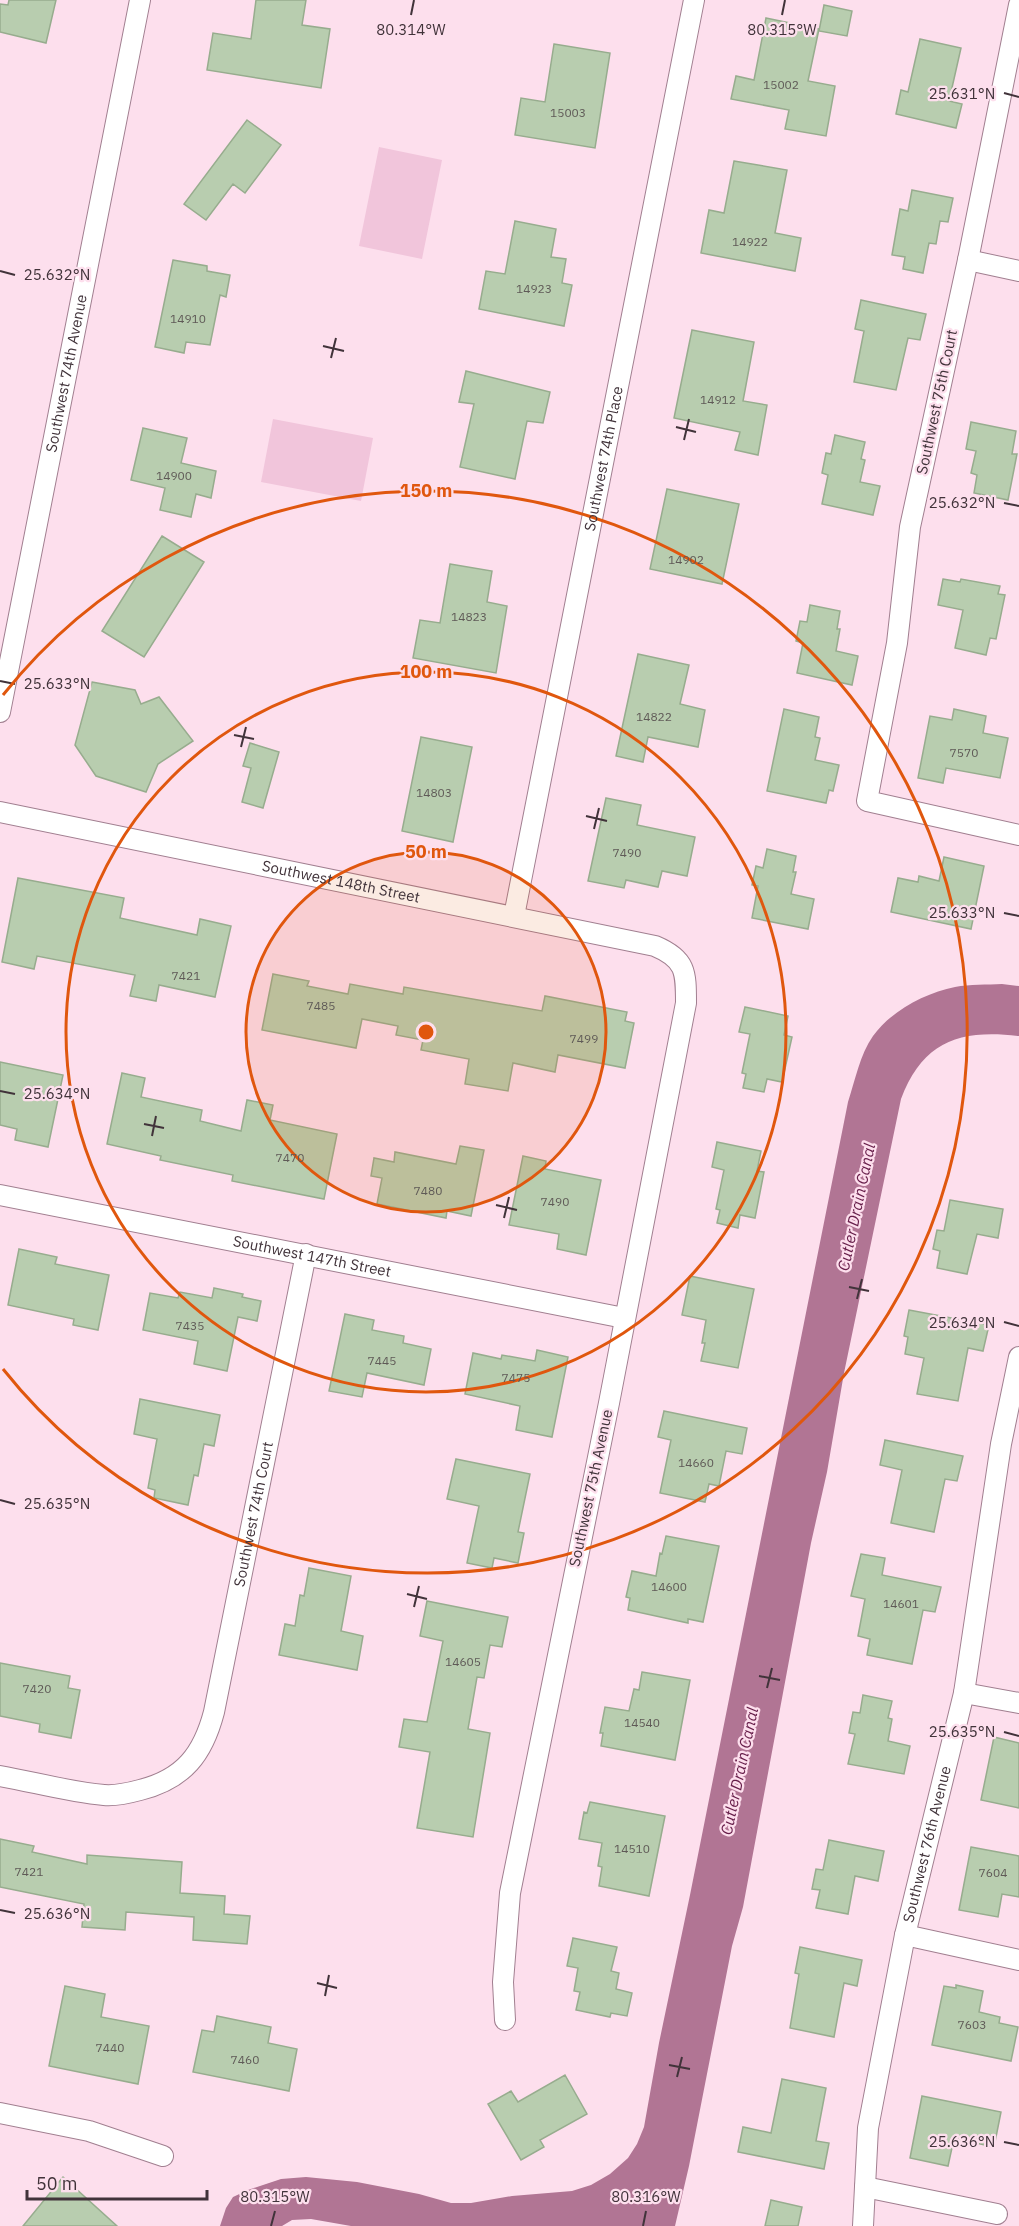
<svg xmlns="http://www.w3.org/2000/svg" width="1019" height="2226" font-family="'IBM Plex Sans',sans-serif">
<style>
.green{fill:#f1c5db}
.water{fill:#b17594}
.building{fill:#b8cdaf;stroke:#97ac8e;stroke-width:1.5}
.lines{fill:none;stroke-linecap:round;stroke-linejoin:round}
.street-casing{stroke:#a17f90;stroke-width:22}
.street{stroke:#fff;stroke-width:20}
.ticks{fill:none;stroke:#41333a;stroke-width:2}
.ring{fill:none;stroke:#e0570e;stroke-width:3}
.labels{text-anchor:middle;stroke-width:4.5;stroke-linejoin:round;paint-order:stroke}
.number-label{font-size:12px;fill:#5f5a57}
.street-label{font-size:15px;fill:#41333a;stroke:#fddfed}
.water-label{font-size:16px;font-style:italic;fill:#661d49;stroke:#fddfed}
.ticks-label{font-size:15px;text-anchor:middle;fill:#41333a;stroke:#fddfed;stroke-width:4.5;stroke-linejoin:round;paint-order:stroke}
.centre{fill:#e0570e;stroke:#fddfed;stroke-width:3}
.ring-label{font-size:18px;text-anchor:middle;font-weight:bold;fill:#e0570e;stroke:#fddfed;stroke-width:4.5;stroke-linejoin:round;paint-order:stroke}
</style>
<rect width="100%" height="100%" fill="#fddfed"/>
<!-- green -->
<path class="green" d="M 379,147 L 442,160 L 422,259 L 359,246 Z
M 273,419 L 373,438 L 361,501 L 261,482 Z"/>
<!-- water -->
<path class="water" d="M 1002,984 L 1019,986 L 1019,1036 C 960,1029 923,1041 901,1099 L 844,1373 L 827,1472 L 811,1543 L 743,1907 L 732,1946 L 689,2166 L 675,2226 L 351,2226 L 311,2219 L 292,2220 L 282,2226 L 220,2226 L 226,2208 L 233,2197 L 248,2190 L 281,2179 L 306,2177 L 357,2182 L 419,2194 L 451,2203 L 471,2203 L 512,2196 L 572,2191 L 591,2185 L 610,2174 L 628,2158 L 637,2144 L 644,2127 L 659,2043 L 690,1895 L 848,1102 C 855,1081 860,1054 873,1036 C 891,1011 925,993 955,987 C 970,984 987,985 1002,984 Z"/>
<!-- building -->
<path class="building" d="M 9,0 L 56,0 L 46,43 L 0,32 L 0,4 L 8,5 Z
M 256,0 L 306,0 L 302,25 L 330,29 L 321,88 L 207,70 L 213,33 L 251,39 Z
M 824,5 L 852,11 L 847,36 L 819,31 Z
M 766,18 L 819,29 L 808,81 L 835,86 L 826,136 L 785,129 L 789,110 L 731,99 L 736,76 L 754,80 Z
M 920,39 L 961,48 L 949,101 L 962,104 L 956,128 L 896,114 L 901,90 L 908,92 Z
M 554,44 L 610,53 L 595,148 L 515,135 L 521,98 L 545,102 Z
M 247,120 L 281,145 L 245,193 L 233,184 L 206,220 L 184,204 Z
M 734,161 L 787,170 L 775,233 L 801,238 L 795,271 L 701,253 L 709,210 L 724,213 Z
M 912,190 L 953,198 L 948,222 L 940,221 L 936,244 L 929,243 L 923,273 L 903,269 L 905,257 L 892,255 L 900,209 L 908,211 Z
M 515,221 L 556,229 L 551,257 L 566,259 L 562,283 L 572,285 L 564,326 L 479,309 L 486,271 L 505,274 Z
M 173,260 L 207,266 L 207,271 L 230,275 L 226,297 L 220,295 L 210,345 L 186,342 L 184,353 L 155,347 Z
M 861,300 L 926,314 L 920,340 L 908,338 L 896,390 L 854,382 L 864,331 L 855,329 Z
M 692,330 L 754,342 L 743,401 L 767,405 L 758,455 L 735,450 L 740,432 L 674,418 Z
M 466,371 L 550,392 L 543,423 L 527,421 L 515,479 L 460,467 L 474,404 L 459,402 Z
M 971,422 L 1016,431 L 1012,454 L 1017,454 L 1008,500 L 974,493 L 977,475 L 971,473 L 976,451 L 966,449 Z
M 143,428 L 187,438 L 181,463 L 216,471 L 211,498 L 196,494 L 191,517 L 160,510 L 165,488 L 131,480 Z
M 835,435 L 865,442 L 861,459 L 865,460 L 860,482 L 880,486 L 873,515 L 822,504 L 828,475 L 822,473 L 826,453 L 831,454 Z
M 667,489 L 739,504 L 722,584 L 650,569 Z
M 162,536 L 204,562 L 144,657 L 102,631 Z
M 450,564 L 492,571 L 487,602 L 507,606 L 496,673 L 413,658 L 420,620 L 440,623 Z
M 943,579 L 960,582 L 961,579 L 1000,586 L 998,594 L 1005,595 L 996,639 L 990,638 L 986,655 L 955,648 L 963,610 L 938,605 Z
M 810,605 L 840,611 L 837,629 L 840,629 L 836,651 L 858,656 L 852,685 L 797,673 L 803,643 L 796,641 L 800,621 L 807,622 Z
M 638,654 L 689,665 L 680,704 L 705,710 L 698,747 L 648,737 L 643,762 L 616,756 Z
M 92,682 L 135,690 L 141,704 L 159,697 L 193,741 L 158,764 L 146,792 L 96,776 L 75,745 Z
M 784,709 L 819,717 L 815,737 L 820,738 L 815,760 L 839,765 L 833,791 L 829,790 L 826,803 L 767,791 Z
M 954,709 L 986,716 L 983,733 L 1008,738 L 1000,778 L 946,768 L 943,783 L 918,778 L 930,716 L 952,720 Z
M 421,737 L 472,747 L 453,842 L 402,831 Z
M 250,743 L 279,752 L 263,808 L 242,802 L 251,768 L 243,766 Z
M 606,798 L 641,805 L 637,825 L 695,837 L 687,876 L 662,871 L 658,887 L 626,880 L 624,888 L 588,881 Z
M 767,849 L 796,856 L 793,872 L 796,872 L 791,894 L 814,899 L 808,929 L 752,918 L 758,886 L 752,885 L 756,866 L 763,868 Z
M 944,857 L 984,866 L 971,929 L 891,912 L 898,878 L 918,882 L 919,876 L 939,881 Z
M 18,878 L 124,898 L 120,918 L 197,935 L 200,919 L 231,926 L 215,997 L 159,985 L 156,1001 L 130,996 L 135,975 L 37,956 L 34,969 L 2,962 Z
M 273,974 L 309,981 L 307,986 L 348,994 L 350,984 L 403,994 L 404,987 L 542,1011 L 545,996 L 627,1012 L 625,1021 L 634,1023 L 625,1068 L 558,1055 L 555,1072 L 513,1063 L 508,1091 L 465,1084 L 469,1059 L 421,1050 L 423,1040 L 396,1035 L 398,1026 L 362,1019 L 356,1048 L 262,1030 Z
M 745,1007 L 788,1016 L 784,1035 L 792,1037 L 782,1082 L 767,1079 L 764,1092 L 743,1088 L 746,1074 L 742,1073 L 750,1034 L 739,1032 Z
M 0,1062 L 63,1075 L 48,1147 L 15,1140 L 17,1129 L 0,1125 Z
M 122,1073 L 145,1078 L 141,1097 L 202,1110 L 200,1121 L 241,1131 L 247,1100 L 273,1105 L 270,1120 L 337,1134 L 324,1199 L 232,1181 L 233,1175 L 160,1160 L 161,1156 L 107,1144 Z
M 717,1142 L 761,1151 L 757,1171 L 764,1172 L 755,1218 L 740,1215 L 738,1228 L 717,1223 L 720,1210 L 716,1209 L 724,1170 L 712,1167 Z
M 460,1146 L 484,1150 L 471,1216 L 447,1211 L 446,1218 L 377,1204 L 382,1178 L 371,1176 L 374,1158 L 394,1162 L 395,1152 L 456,1164 Z
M 523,1156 L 546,1161 L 545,1169 L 601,1180 L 586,1255 L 557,1249 L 559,1234 L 509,1225 Z
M 950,1200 L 1003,1209 L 998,1238 L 977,1234 L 967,1274 L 937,1268 L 940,1251 L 933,1249 L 937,1230 L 944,1231 Z
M 19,1249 L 57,1257 L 55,1264 L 109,1275 L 98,1330 L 73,1325 L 74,1319 L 8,1305 Z
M 690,1276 L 754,1289 L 738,1368 L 701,1361 L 705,1343 L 702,1343 L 706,1320 L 682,1315 Z
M 214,1288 L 243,1294 L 242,1297 L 261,1301 L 257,1321 L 238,1317 L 227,1371 L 194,1364 L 198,1341 L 143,1330 L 150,1293 L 178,1298 L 180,1292 L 212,1298 Z
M 909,1310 L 989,1325 L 983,1351 L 968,1348 L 958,1401 L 917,1394 L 924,1358 L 905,1354 L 908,1337 L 904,1336 Z
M 345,1314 L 374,1320 L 372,1330 L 404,1336 L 403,1343 L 431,1349 L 424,1385 L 367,1373 L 362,1397 L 329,1391 Z
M 537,1350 L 568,1357 L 552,1437 L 516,1430 L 520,1406 L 465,1394 L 473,1353 L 501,1359 L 502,1355 L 535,1361 Z
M 140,1399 L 220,1415 L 214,1446 L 204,1444 L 198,1476 L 194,1475 L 188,1505 L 154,1498 L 155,1490 L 148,1488 L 157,1439 L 134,1434 Z
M 664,1411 L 747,1428 L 742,1454 L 726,1451 L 719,1486 L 709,1484 L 705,1502 L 660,1493 L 671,1440 L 658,1437 Z
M 885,1440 L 963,1456 L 957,1481 L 945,1479 L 934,1532 L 891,1523 L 902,1470 L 880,1465 Z
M 456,1459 L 530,1474 L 518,1532 L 524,1533 L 518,1563 L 494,1558 L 492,1568 L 467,1563 L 479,1506 L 447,1499 Z
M 666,1536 L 719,1546 L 703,1622 L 688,1619 L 688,1623 L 628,1610 L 630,1598 L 626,1597 L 632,1571 L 656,1576 L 660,1553 L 662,1554 Z
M 861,1554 L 885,1558 L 882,1575 L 941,1587 L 935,1612 L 923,1610 L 912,1664 L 867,1655 L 870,1639 L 858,1636 L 865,1599 L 851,1596 Z
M 309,1568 L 351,1576 L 341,1631 L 363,1636 L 357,1670 L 279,1655 L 285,1624 L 295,1626 L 300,1595 L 304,1596 Z
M 427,1601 L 508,1617 L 502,1647 L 490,1645 L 484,1678 L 477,1677 L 468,1729 L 490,1733 L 473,1837 L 417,1828 L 430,1752 L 399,1747 L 404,1719 L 427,1722 L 443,1641 L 420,1636 Z
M 0,1663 L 70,1676 L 68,1688 L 80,1690 L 71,1738 L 39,1732 L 40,1724 L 0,1716 Z
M 642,1672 L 690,1680 L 675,1760 L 601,1746 L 603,1733 L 600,1733 L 605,1707 L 629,1711 L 634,1689 L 639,1690 Z
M 863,1695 L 892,1701 L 888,1718 L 892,1719 L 888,1741 L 910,1746 L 904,1774 L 848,1764 L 855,1734 L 849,1733 L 853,1712 L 860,1713 Z
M 994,1737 L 1019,1743 L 1019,1808 L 981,1800 Z
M 590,1802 L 665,1816 L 649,1896 L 599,1886 L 602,1867 L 598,1866 L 602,1843 L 579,1839 L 584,1812 L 587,1813 Z
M 0,1839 L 34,1846 L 32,1852 L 87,1864 L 87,1855 L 182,1862 L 180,1893 L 225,1896 L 224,1914 L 250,1916 L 247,1944 L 193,1940 L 194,1917 L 126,1912 L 125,1930 L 82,1927 L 84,1904 L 0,1887 Z
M 829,1840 L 884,1851 L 878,1881 L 855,1876 L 848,1914 L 816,1908 L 820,1890 L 812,1889 L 816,1869 L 823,1870 Z
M 971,1847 L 1019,1856 L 1019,1897 L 1002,1894 L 998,1917 L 959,1910 Z
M 573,1938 L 617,1947 L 611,1971 L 619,1973 L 616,1989 L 632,1993 L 627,2016 L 611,2013 L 610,2017 L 576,2010 L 580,1992 L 574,1991 L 578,1968 L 567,1966 Z
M 800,1947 L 862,1960 L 857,1986 L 844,1983 L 834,2037 L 790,2028 L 799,1974 L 795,1973 Z
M 956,1985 L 983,1991 L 979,2012 L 1000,2017 L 999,2023 L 1018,2027 L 1011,2061 L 932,2045 L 944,1986 L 956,1988 Z
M 65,1986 L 105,1994 L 101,2017 L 149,2026 L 138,2084 L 49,2066 Z
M 217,2016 L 271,2027 L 268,2043 L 297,2049 L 289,2091 L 193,2072 L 202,2030 L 214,2032 Z
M 565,2075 L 587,2114 L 540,2140 L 544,2147 L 521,2160 L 488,2104 L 511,2091 L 518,2102 Z
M 782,2079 L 826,2088 L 816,2141 L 829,2143 L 824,2169 L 738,2152 L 743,2127 L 771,2133 Z
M 922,2096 L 1001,2112 L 994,2147 L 976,2143 L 975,2147 L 953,2143 L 948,2166 L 910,2158 Z
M 63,2177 L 117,2226 L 23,2226 Z
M 771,2200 L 802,2207 L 798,2226 L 765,2226 Z"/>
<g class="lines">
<defs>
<g id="street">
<path d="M 1019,5 L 968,260 L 910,527 L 897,643 L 867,801 L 1019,835"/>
<path d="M 968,260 L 1019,271"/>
<path id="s1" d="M 0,712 L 140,0"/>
<path id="s2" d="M 0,812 L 655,946 C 686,959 686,972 686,1003 L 609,1403 L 510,1893 L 503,1982 L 505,2020"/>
<path id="s3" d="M 514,916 L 694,0"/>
<path id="s4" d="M 0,1195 L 624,1318"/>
<path d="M 964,1693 L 1019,1703"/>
<path id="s5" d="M 0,1776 C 34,1782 69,1792 104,1795 C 116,1796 129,1793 140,1790 C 184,1779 203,1754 214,1712 L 306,1254"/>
<path d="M 905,1935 L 1019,1960"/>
<path d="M 0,2113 L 89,2131 L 163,2156"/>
<path d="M 865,2187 L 997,2214"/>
<path id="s6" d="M 863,2226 L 868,2128 L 905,1935 L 964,1693 L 1001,1444 L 1019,1357"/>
</g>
</defs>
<!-- street casing -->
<use href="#street" class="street-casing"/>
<!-- street -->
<use href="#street" class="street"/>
</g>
<!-- ticks -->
<path class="ticks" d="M 411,15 L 414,0M 782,15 L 785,0M 1004,93 L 1019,97M 0,271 L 15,275M 323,346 L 344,351M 331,358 L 336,338M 676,427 L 696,432M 684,440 L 689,419M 1004,503 L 1019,506M 0,681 L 15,684M 234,735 L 254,739M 241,747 L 246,727M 586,816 L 607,821M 594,829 L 599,808M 1004,913 L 1019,916M 0,1091 L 15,1094M 144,1124 L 164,1128M 152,1136 L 156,1116M 496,1205 L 517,1210M 504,1218 L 509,1197M 849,1287 L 869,1291M 857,1299 L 862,1279M 1004,1322 L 1019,1326M 0,1500 L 15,1504M 407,1594 L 427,1599M 414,1607 L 419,1586M 759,1676 L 780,1680M 767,1688 L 772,1668M 1004,1732 L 1019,1736M 0,1910 L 15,1913M 317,1983 L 337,1988M 325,1996 L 329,1975M 669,2065 L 690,2069M 677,2077 L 682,2057M 1004,2142 L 1019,2145M 271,2226 L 275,2211M 643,2226 L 646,2211"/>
<!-- distance rings -->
<circle cx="426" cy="1032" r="180" fill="#e0570e" fill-opacity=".12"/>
<g class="ring">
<circle cx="426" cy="1032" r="180"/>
<circle cx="426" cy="1032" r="360"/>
<path d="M3 695A541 541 0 1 1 3 1369"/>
</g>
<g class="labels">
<!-- number labels -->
<g class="number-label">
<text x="781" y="89">15002</text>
<text x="568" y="117">15003</text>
<text x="750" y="246">14922</text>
<text x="534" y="293">14923</text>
<text x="188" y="323">14910</text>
<text x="718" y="404">14912</text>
<text x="174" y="480">14900</text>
<text x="686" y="564">14902</text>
<text x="469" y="621">14823</text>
<text x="654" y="721">14822</text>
<text x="964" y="757">7570</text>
<text x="434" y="797">14803</text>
<text x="627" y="857">7490</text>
<text x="186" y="980">7421</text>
<text x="321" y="1010">7485</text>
<text x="584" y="1043">7499</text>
<text x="290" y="1162">7470</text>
<text x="428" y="1195">7480</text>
<text x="555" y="1206">7490</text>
<text x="190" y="1330">7435</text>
<text x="382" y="1365">7445</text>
<text x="516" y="1382">7475</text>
<text x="696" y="1467">14660</text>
<text x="669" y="1591">14600</text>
<text x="901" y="1608">14601</text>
<text x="463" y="1666">14605</text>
<text x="37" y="1693">7420</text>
<text x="642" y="1727">14540</text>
<text x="632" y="1853">14510</text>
<text x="29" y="1876">7421</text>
<text x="993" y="1877">7604</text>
<text x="972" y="2029">7603</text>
<text x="110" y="2052">7440</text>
<text x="245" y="2064">7460</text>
</g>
<!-- street labels -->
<g class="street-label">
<text dy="5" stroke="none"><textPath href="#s1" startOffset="345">Southwest 74th Avenue</textPath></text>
<text transform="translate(937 402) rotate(-78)" y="5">Southwest 75th Court</text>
<text dy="5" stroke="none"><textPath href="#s3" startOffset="466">Southwest 74th Place</textPath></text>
<text dy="5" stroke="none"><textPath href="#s2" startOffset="348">Southwest 148th Street</textPath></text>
<text dy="5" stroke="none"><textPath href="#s4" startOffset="318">Southwest 147th Street</textPath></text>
<text transform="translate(591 1488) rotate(-78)" y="5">Southwest 75th Avenue</text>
<text dy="5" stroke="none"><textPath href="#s5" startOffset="458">Southwest 74th Court</textPath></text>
<text dy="5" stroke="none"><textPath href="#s6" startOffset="388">Southwest 76th Avenue</textPath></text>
</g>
<!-- water labels -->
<g class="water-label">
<text transform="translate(856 1207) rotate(-78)" y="6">Cutler Drain Canal</text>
<text transform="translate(739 1771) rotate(-78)" y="6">Cutler Drain Canal</text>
</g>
</g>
<g class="ticks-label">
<text x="411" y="35">80.314°W</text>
<text x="782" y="35">80.315°W</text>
<text x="962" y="99">25.631°N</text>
<text x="57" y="280">25.632°N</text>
<text x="962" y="508">25.632°N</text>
<text x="57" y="689">25.633°N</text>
<text x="962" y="918">25.633°N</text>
<text x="57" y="1099">25.634°N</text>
<text x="962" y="1328">25.634°N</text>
<text x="57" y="1509">25.635°N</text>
<text x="962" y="1737">25.635°N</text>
<text x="57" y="1919">25.636°N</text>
<text x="962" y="2147">25.636°N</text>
<text x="275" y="2202">80.315°W</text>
<text x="646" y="2202">80.316°W</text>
</g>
<circle cx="426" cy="1032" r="9" class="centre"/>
<g class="ring-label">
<text x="426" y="497">150 m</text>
<text x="426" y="678">100 m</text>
<text x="426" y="858">50 m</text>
</g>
<!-- scale -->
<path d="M27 2190v9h180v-9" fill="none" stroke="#41333a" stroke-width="3"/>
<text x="36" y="2190" font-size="18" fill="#41333a" stroke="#fddfed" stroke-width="4.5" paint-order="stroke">50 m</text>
</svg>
